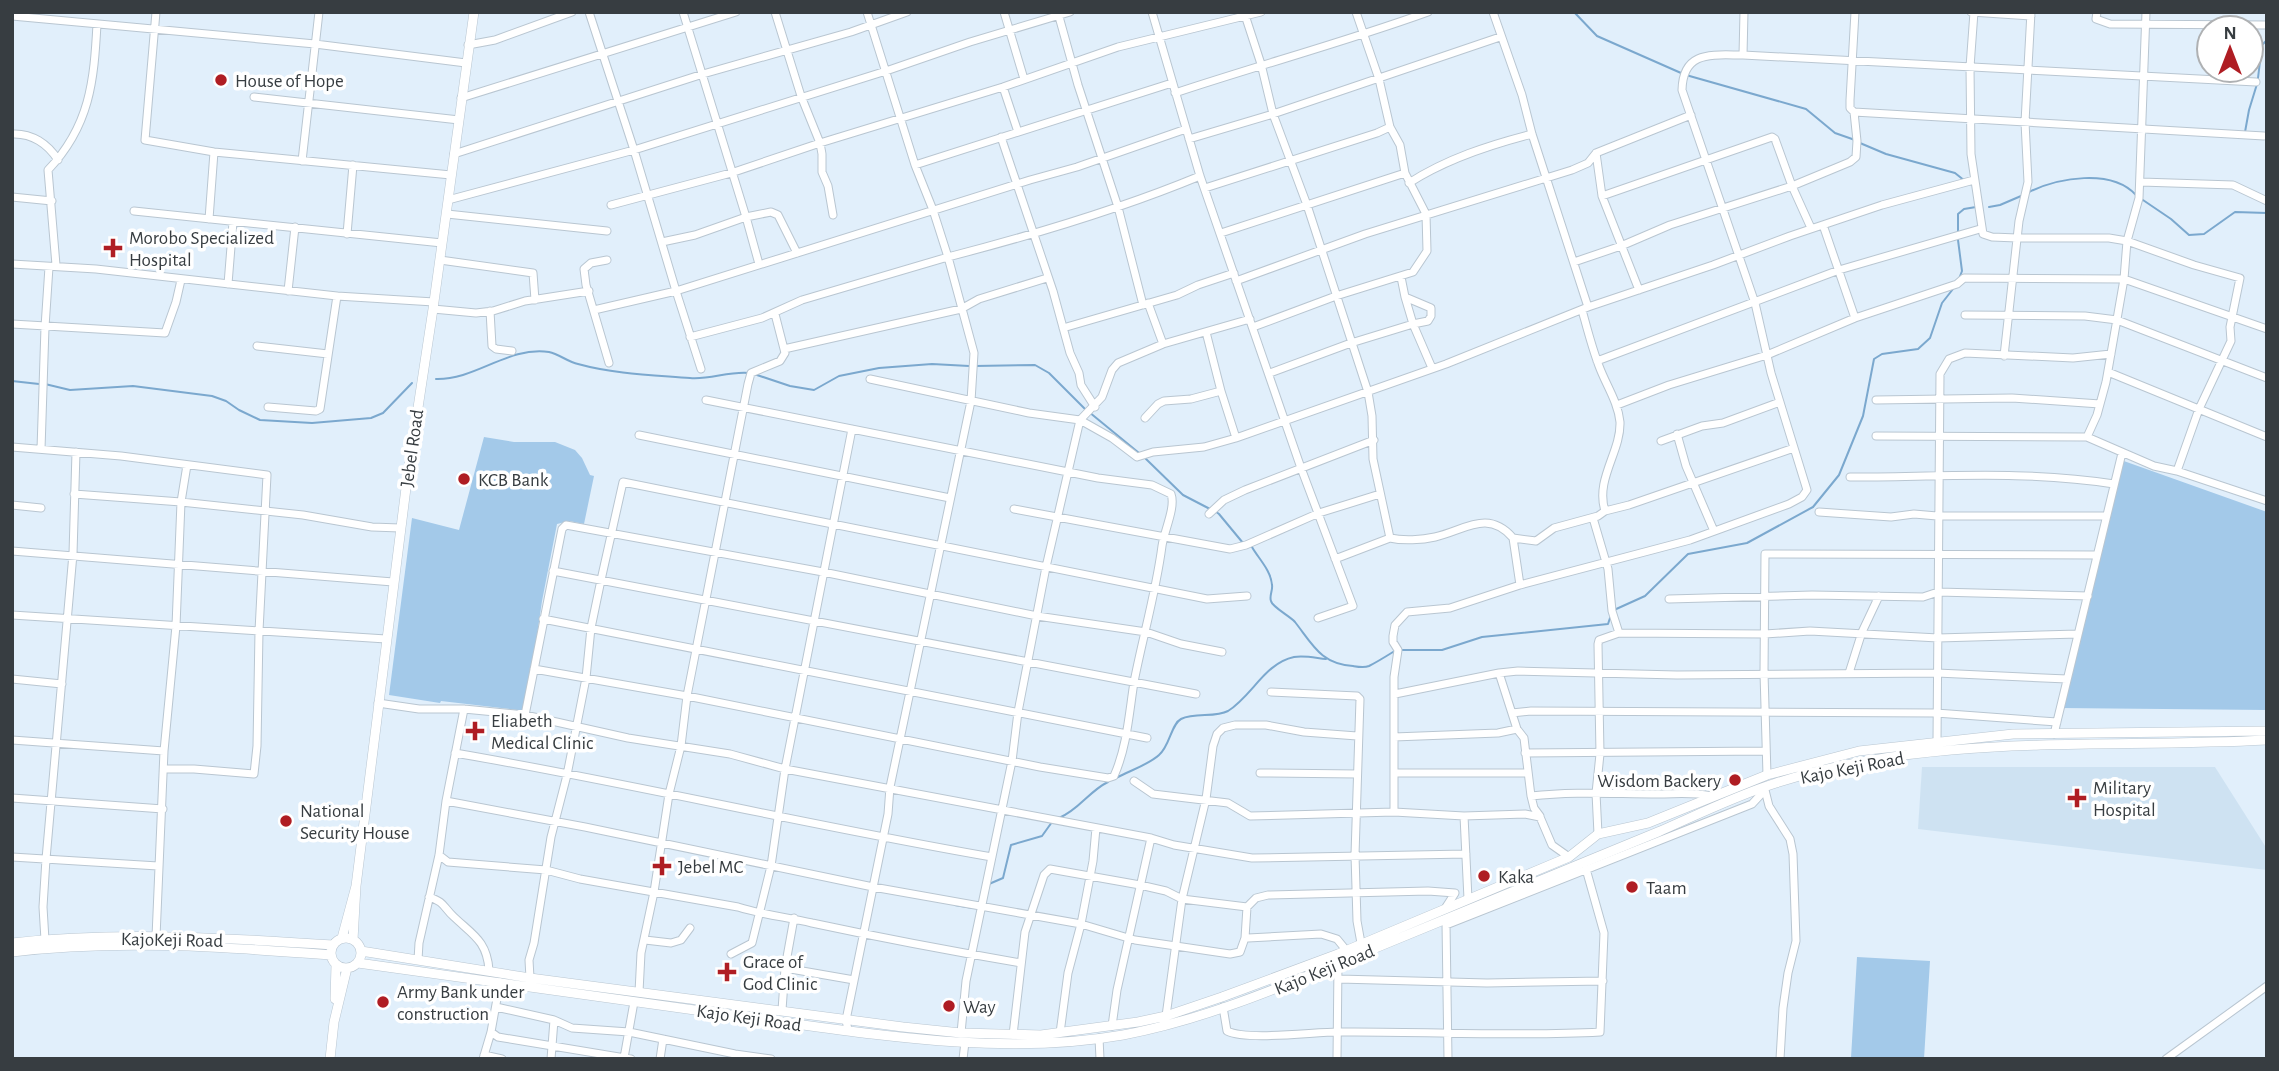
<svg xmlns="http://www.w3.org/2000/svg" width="2279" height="1071" font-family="'Alegreya Sans',sans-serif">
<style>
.built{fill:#cee2f2}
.green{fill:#a3c9e9}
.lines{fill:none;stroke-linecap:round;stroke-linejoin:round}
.stream{stroke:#7ba8ce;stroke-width:2}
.minor-casing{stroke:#b9c6d1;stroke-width:9}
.major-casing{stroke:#b9c6d1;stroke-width:10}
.minor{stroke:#fff;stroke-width:7}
.major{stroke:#fff;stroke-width:9}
.poi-dot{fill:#af1d23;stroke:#fff;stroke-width:2.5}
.labels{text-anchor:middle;stroke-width:7;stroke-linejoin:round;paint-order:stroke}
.poi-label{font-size:19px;fill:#373d41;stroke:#fff;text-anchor:start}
.street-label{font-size:19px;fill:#373d41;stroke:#fff}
</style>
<rect width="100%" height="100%" fill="#e1effb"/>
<!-- built -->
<path class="built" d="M 1922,767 L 2215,767 L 2267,849 L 2267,870 L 1918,829 Z"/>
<!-- green -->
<path class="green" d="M 484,437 L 514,442 L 555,442 L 575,450 L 582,458 L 590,475 L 594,476 L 584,524 L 569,521 L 557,524 L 542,601 L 526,711 L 441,701 L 440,703 L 389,695 L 412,518 L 459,530 Z
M 2121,460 L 2267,512 L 2267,710 L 2060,708 Z
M 1857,957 L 1930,961 L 1924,1059 L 1851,1058 Z"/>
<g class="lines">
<!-- stream -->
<path class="stream" d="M 1574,12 L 1597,36 L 1681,73
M 1686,75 L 1806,109 L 1835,133 L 1855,140
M 2258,78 L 2262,45 L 2267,40
M 2245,132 L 2249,110 L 2257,84
M 1860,143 L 1886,154 L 1955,173 L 1965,181
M 2029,192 C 2058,178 2111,168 2136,195
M 2140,198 L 2171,219 L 2189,235 L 2204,234 L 2235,212 L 2267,213
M 1989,207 L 2000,205 L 2021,196
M 1958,234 L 1958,214 L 1964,209 L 1976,207
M 1958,240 L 1962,271 L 1959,279
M 975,366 L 1035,365 L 1049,373 L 1085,409
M 754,374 L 790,386 L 814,390 L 839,376 L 879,368 L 932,364 L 969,366
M 436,379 C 476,380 508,346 549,352 C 559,354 568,362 578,364 C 614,374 653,375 690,378 C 709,380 729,371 749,373
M 12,381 L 39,384
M 45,384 L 70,390 L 133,386 L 212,396 L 226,401 L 239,410 L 260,420 L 312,423 L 371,418 L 383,413 L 412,383
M 1089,412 L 1139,453
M 1146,459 L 1183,495 L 1210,509
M 1215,511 L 1219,514 L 1243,543
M 1252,547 C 1258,558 1271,570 1272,585 C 1273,590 1269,596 1271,601 C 1272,607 1290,616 1295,622 C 1313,645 1321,664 1353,666 C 1359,667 1364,668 1369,666 C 1377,662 1385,657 1393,652
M 1614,610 L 1645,596 L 1688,554 L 1747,543 L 1813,507 L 1839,475 L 1863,416 L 1874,359 L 1882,354 L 1918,349 L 1930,338 L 1942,303 L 1953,289
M 1402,650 L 1442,650 L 1482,637 L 1608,624 L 1610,618
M 1116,778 C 1129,771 1148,765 1159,755 C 1170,746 1171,724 1181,719 C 1195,712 1215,718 1228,711 C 1252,696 1265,663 1294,657 C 1304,655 1316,658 1326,659
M 1059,818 C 1079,810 1089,791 1108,782
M 989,884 L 1003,878 L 1011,845 L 1042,836 L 1052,822
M 955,905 L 973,908"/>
<defs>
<path id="minor" d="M 156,12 L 145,140 L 214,152 L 451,175
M 589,12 L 634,150 L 676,291 L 1030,180 L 1077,167 L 1186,129
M 775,12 L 801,96 L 820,143 L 822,154 L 822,172 L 828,186 L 833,215
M 1004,12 L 1024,79
M 1152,12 L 1200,176 L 1301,468 L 1353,606 L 1318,618
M 1244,12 L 1261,64 L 1273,114 L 1307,205 L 1368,392 L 1372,416 L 1373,459 L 1390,538
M 1493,12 L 1522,95 L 1532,134 L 1588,307
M 1855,12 L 1850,100 L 1850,108 L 1854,112 L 2264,136
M 1971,12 L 2031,16
M 1974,12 L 1970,67 L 1971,154 L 1983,234 L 1992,237 L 2017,238 L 2109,238 L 2127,241 L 2194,265 L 2240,278 L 2230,327 L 2231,341 L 2199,409 L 2177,471
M 2097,12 L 2096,19 L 2110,24 L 2267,25
M 1058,13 L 1078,85 L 1118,207 L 1143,305
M 12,16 L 315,44 L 466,63
M 468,45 L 495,40 L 572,12
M 1743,55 L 1744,12
M 1003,87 L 1018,132
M 1175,93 C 1259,65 1345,42 1428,12
M 254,97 L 459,120
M 461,98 L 736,12
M 12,134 C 32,133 48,144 58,160
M 1001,137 L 1053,291 L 1070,353 L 1079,373 L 1081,385 L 1095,407
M 1189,139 L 1273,114 L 1500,37
M 1596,153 L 1602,196 L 1639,290
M 454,154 L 703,74 L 851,32 L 907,12
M 302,161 L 319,12
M 915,165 L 1172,83
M 2141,182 L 2233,185 L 2267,201
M 1409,183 C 1446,159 1489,145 1532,134
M 1205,188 L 1377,133 L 1390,127
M 1602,196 L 1772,137 L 1775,139 L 1792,186 L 1811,228
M 12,197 L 52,201
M 448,200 L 634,150 L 886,71 L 970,42 L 1070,12
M 611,205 L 731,173 L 820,143 L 1003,87 L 1118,47 L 1261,12
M 134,211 L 442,243
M 447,214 L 607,231
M 209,219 L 214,152
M 1823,225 L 1855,318
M 1221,233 L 1405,173
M 347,234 L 353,165
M 662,242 L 695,235 L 746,217 L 683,12
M 440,260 L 533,273 L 535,300
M 607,260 L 591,263 L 584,269 L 586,285 L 609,363
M 1574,262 L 1621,246 L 1670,225 L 1792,186 L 1850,162 L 1856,157 L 1857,141 L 1854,112
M 12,264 L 96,269 L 337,296 L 434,302
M 759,264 L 746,217 L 771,212 L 778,215 L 797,253
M 56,265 L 48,170 C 90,126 94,81 97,24
M 1401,277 L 1405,297 L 1431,308 L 1431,316 L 1428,321 L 1413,324 L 1432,368
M 1236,281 L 1365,234 L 1572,170 L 1588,163 L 1596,153 L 1691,115
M 228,284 L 233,222
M 288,291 L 295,227
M 1148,303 L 1163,344
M 433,309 L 476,313 L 493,311 L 525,301 L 589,291
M 594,310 L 676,291 L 701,369
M 1582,310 C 1587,328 1592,348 1599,366 C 1606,385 1618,402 1620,422 C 1621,452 1595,479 1605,511
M 490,311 L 492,346 L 496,349 L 512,351
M 1965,315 L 2085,316 L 2117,320 L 2267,378
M 12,324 L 165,333 L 176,302 L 181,280
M 1253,327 L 1336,296 L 1413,272 L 1427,251 L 1426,214 L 1405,173 L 1400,145 L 1390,127 L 1379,79 L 1356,12
M 1063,328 L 1177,295 L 1198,285 L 1234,273
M 1206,332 L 1221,391 L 1236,438
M 690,337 L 762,318 L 802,300 L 948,257 L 933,210 L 915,165 L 867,12
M 257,346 L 328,354
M 784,349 L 961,309 L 979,299 L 1047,278
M 2004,356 L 2019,221 L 2028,182 L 2025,122 L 2031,12
M 1597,361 L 1839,270 L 1980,229
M 2108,372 L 2267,437
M 1270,373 L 1351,343 L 1413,324 L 1405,297
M 870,379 L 1029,413 L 1080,420 L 1112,438 L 1137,457 L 1153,452 L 1204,447 L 1236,438 L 1446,364 L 1588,307 L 1713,265 L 1790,236 L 1882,205 L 1974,180
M 1876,400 L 2012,398 L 2100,404
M 1617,405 L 1669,385 L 1767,355 L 1855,318 L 1957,284 L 1964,278 L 2124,279 L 2267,329
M 268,407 L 316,411 L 320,409 L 337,296
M 1145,418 L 1158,404 L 1164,401 L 1191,399 L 1221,391
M 1677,434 L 1686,466 L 1714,531
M 639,435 L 950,498
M 1876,436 L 2087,437 L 2154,466 L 2177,471 L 2267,501
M 2087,437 L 2097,415 L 2106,382 L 2124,279 L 2127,241 L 2139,198 L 2146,12
M 1661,441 L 1702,426 L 1723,423 L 1780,402
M 12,447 L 121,456 L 267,475 L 259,631 L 257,746 L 254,774 L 194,769 L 164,769
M 41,449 L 45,327 L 49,267
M 1850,477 C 1938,477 2027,470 2114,484
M 74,494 L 181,502 L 303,515 L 372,527 L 400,528
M 12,505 L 41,508
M 1014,509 L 1230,549 L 1246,545 L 1319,513 L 1380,494
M 1819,512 L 1891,517 L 1914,514 L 1937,516 L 2106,516
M 1209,514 L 1224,500 L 1245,490 L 1374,440
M 1593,518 L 1608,569 L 1612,611 L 1619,633
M 12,551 L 393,582
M 1335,559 L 1390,538 C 1403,541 1422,540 1435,537 C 1465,530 1488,509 1513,538 L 1536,541 L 1554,528 L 1598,516 L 1605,511 L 1629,505 L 1794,448
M 553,571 L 1196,694
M 1520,585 L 1690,540 L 1789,504 L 1802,497 L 1807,490 L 1771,373 L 1755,303 L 1682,90 C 1683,50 1712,55 1743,55 L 2256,82
M 1669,599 L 1812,595 L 1923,597 L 1938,592 L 2088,596
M 12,615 L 386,639
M 543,619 L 1147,738
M 534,669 L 687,696 L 1040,767 L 1108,778 L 1114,776 C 1127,747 1129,714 1134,682 C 1143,636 1156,592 1162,546 C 1164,531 1176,507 1171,494 L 1152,485 L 1098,478 L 706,400
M 1499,673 L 1517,729 L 1524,738 L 1531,796 C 1575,791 1614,794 1658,794 C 1678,794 1692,792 1712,796
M 1849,673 L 1862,632 L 1879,596
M 12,679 L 62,684
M 1271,692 L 1357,696 L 1360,699 L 1355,855 L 1357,921 L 1361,943
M 1395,694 L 1499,673 L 1518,671 L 1677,675 L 1937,673 L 2067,679
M 378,703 L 419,709 L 464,709 L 525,715 L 628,738 L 730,754 L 785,769 L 1151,838 L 1174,845 L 1252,858 L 1466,854
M 1512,713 L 1531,711 L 1936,713 L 2057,722
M 525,715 L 562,529 L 566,525 L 823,572 L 1037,616 L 1146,632 L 1181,644 L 1222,652
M 2054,734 L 2122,453
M 1394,737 L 1498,733 L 1517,729
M 12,740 L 164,751
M 1937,741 L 1940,374 L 1949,359 L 1965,353 L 2073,358 L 2111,354
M 455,753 C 635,784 812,826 992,857
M 1525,753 L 1766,751
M 1260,773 L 1357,774
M 1394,773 L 1527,773
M 1767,775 L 1764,673 L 1765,554 L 2097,555
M 1134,781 L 1153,794 L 1228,803 L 1250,816 L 1394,812
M 1765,790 L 1769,806 L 1790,839 L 1793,854 L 1796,941 L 1788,973 L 1783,1008 L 1780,1059
M 1531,796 L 1534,808 L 1540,816
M 12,798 L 163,809
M 446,801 L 585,827 L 873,887 L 1081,924 L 1135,940 L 1230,954 L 1240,952 L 1245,938 L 1248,938 L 1321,934 L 1337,939 L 1346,950
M 1464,816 L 1525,814 L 1540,817 L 1552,845 L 1569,857
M 1598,834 L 1596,793 L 1600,754 L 1598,644 L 1599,640 L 1619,633 L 1765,634 L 1810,631 L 1938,638 L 2078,634
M 439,855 L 448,862 L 546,870 L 580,879 L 738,907 C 763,915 787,917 812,923 C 882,938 951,951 1021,963
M 12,857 L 158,866
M 429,897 C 445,902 443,907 454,917 C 473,935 487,941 489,970
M 1468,899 L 1464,816 L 1394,812 L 1394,677 L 1398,650 L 1393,642 L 1393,636 L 1395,625 L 1407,612 L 1450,608 L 1520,585 L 1513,538
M 1446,923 L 1448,1059
M 1446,925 L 1752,804 L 1765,790
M 156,937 L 164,751 L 176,626 L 181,502 L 187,465
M 1245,938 L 1247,907
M 45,940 L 43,907 L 46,859 L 73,554 L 76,452
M 645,940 L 671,943 L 681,940 L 690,928
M 731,954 L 752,943 L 771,866 L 785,769 L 852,429
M 418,960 L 419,943 L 439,855 L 446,801 L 464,709
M 785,968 L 854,980
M 530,978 L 529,960 L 534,943 L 551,837 L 567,775 L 586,678 L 591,628 L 601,580 L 623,482 L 1207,599 L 1247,596
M 1339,979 L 1487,983 L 1603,981
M 639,992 L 641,953 L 654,892 L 669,794 L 681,746 L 687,696 L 748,384 L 751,373 L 780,361 L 785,353 L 775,314
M 496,1007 L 554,1020 L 572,1028 L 629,1032 L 735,1054 L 771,1059
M 1223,1007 L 1227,1031 C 1247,1041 1313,1032 1338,1032 C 1425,1031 1513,1037 1600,1032 L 1604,933 L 1586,869
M 782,1010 L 785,968 L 794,918
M 1166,1016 L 1182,899 L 1206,799 L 1213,746 L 1217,734 L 1223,728 L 1235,725 L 1266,725 L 1304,732 L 1357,736
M 1112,1026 L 1117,990 L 1151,838
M 848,1030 L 846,1020 L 888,814 L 890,787 L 971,401 L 974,353 L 948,257 C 1033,235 1118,210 1200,176
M 491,1032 L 498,1037 L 631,1059
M 961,1033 L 966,981 L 1012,761 L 1018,712 L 1046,567 L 1080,420 L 1102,397 L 1112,370 L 1118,363 L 1163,344 L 1250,319
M 1060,1033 L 1068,973 L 1081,924 L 1093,861 L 1096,828
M 1013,1035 L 1025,932 L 1044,875 L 1050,869 L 1140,885 L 1166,891 L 1182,899 L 1247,907 L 1256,898 L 1268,895 L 1428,891 L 1455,893 L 1446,907
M 1099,1038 L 1100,1059
M 484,1055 L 502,1059
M 624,1058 L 634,1002
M 483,1059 L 491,1032 L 500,982
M 551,1059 L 554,1020
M 660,1059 L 663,1039
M 963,1059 L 965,1042
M 1337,1059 L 1338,964
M 2166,1059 L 2267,986"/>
<path id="major" d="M 356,886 L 407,480 L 433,309 L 474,12
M331 953a15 15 0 1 1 30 0a15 15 0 1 1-30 0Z
M 342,938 L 356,886 L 353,940
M 12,943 C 118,931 226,938 333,945
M 361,951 L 530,978 L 903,1027 L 961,1033 L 1041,1035 L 1138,1022 L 1166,1016 L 1222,997 L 1338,954 L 1569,857 L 1598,834 L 1648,823 L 1767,775 L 1859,751 L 2013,734 L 2267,731
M 12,952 C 117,939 225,947 331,955
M 358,963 C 491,981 625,1000 759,1019 C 878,1035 1003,1056 1123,1035 C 1203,1020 1281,987 1356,956 C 1457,914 1558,874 1658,832 C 1697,815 1735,796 1776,783 C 1935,732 2103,749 2267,740
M 335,999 L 336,965
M 330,1059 L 334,1022 L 347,968"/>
</defs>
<!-- minor casing -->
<use href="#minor" class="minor-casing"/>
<!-- major casing -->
<use href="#major" class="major-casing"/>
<!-- minor -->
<use href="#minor" class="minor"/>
<!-- major -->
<use href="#major" class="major"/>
</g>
<!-- markers -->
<g class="poi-dot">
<circle cx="221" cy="80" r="7"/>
<path d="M109.5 237.5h7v7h7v7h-7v7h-7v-7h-7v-7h7z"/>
<circle cx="464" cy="479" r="7"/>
<path d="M471.5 720.5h7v7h7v7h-7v7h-7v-7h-7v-7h7z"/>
<circle cx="1735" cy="780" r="7"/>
<path d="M2073.5 787.5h7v7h7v7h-7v7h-7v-7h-7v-7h7z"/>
<circle cx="286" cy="821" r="7"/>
<path d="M658.5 855.5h7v7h7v7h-7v7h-7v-7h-7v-7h7z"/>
<circle cx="1484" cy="876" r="7"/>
<circle cx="1632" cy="887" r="7"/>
<path d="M723.5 961.5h7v7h7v7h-7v7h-7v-7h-7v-7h7z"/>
<circle cx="383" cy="1002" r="7"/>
<circle cx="949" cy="1006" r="7"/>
</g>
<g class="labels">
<!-- poi labels -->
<g class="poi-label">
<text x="235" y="87">House of Hope</text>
<text x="129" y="244">Morobo Specialized<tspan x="129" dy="22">Hospital</tspan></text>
<text x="478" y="486">KCB Bank</text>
<text x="491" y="727">Eliabeth<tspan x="491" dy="22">Medical Clinic</tspan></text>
<text x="1721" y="787" text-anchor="end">Wisdom Backery</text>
<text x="2093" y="794">Military<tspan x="2093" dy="22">Hospital</tspan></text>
<text x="300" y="817">National<tspan x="300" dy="22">Security House</tspan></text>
<text x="678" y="873">Jebel MC</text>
<text x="1498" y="883">Kaka</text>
<text x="1646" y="894">Taam</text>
<text x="743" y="968">Grace of<tspan x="743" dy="22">God Clinic</tspan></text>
<text x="397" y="998">Army Bank under<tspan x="397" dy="22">construction</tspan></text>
<text x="963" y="1013">Way</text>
</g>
<!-- street labels -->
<g class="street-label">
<text transform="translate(411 448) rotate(-82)" y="7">Jebel Road</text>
<text transform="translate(1852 767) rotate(-11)" y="7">Kajo Keji Road</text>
<text transform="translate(172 939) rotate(1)" y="7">KajoKeji Road</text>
<text transform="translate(1324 969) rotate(-22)" y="7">Kajo Keji Road</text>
<text transform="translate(749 1017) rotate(8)" y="7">Kajo Keji Road</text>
</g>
</g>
<!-- border -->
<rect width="2279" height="1071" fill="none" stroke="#373d41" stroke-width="28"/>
<!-- north arrow -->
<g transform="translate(2230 49)"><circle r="33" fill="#ffffff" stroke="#afb1b3" stroke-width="2"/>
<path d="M0-5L12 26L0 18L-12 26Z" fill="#af1d23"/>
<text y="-10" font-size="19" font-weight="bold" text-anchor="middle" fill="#373d41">N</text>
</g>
</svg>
